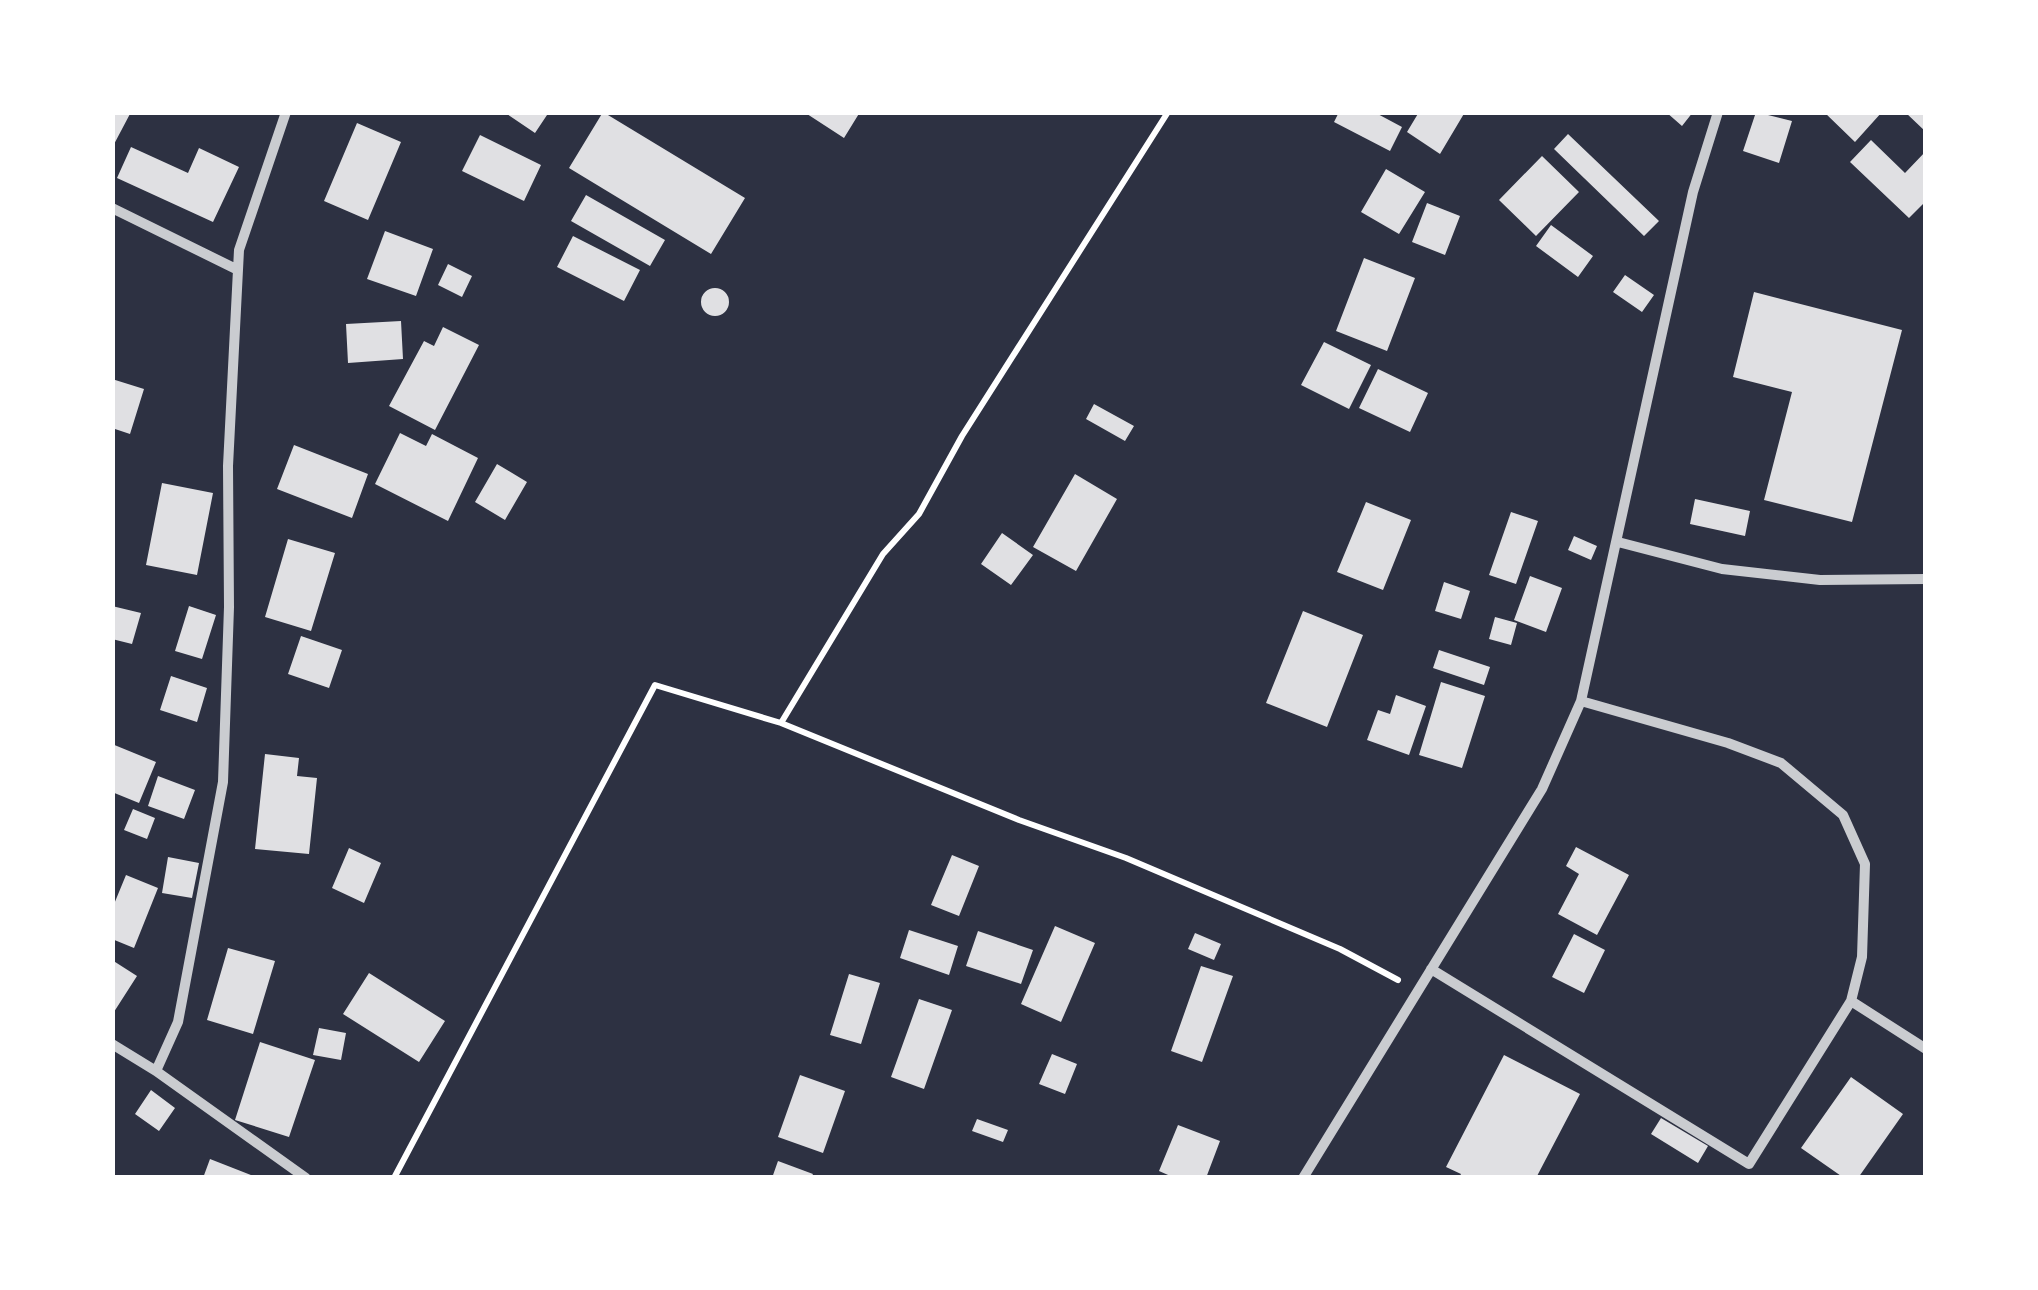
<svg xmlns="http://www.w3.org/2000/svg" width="2038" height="1290" font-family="Overpass,sans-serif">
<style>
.building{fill:#e0e0e3}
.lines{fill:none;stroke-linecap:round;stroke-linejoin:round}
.path{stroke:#fff;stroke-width:6}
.minor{stroke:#caccd0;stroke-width:10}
</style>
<rect width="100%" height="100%" fill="#2d3142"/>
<!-- building -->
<path class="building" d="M 112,112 L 131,112 L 112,148 Z
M 504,112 L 549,112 L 535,133 Z
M 603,112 L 745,198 L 711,254 L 569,168 Z
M 804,112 L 860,112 L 844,138 Z
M 1339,112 L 1374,112 L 1402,127 L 1390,151 L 1334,122 Z
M 1419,112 L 1465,112 L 1440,154 L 1407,132 Z
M 1666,112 L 1693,112 L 1682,126 Z
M 1756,112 L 1792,121 L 1779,163 L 1743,151 Z
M 1824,112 L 1882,112 L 1855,142 Z
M 1905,112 L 1926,112 L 1926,132 Z
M 357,123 L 401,142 L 368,220 L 324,201 Z
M 1568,134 L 1659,221 L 1644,236 L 1554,149 Z
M 480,135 L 541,165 L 524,201 L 462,171 Z
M 1871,140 L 1905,173 L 1926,151 L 1926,201 L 1909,218 L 1850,162 Z
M 131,147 L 188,173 L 199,148 L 239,167 L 213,222 L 117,178 Z
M 1542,156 L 1579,192 L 1536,236 L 1499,200 Z
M 1386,169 L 1425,192 L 1399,234 L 1361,212 Z
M 586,195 L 665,240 L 650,266 L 571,221 Z
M 1427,203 L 1460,216 L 1445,255 L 1412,242 Z
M 1551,225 L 1593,256 L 1578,277 L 1536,246 Z
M 385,231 L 433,249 L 416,296 L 367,279 Z
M 573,236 L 640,270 L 624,301 L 557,267 Z
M 1364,258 L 1415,278 L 1387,351 L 1336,331 Z
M 448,264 L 472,276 L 462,297 L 438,285 Z
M 1625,275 L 1654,295 L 1642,312 L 1613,292 Z
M701 302a14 14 0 1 1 28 0a14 14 0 1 1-28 0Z
M 1754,292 L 1902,330 L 1852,522 L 1764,500 L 1792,392 L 1733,377 Z
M 401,321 L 403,359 L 348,363 L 346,324 Z
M 443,327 L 479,345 L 435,430 L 389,406 L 424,341 L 434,346 Z
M 1324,342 L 1371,365 L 1349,409 L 1301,385 Z
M 1378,369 L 1428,393 L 1410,432 L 1359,408 Z
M 112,379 L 144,389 L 130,434 L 112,428 Z
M 1094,404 L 1134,426 L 1125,441 L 1086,419 Z
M 400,433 L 426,446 L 432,434 L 478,458 L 448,521 L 375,484 Z
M 294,445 L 368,474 L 352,518 L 277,489 Z
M 497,464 L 527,482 L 505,520 L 475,502 Z
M 1075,474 L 1117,499 L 1076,571 L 1033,547 Z
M 162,483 L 213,493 L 197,575 L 146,565 Z
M 1695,499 L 1750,511 L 1745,536 L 1690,524 Z
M 1366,502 L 1411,520 L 1383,590 L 1337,572 Z
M 1511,512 L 1538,521 L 1516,584 L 1489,575 Z
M 1002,533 L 1033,555 L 1011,585 L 981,564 Z
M 1574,536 L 1597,546 L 1591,560 L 1568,550 Z
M 288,539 L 335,553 L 311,631 L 265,617 Z
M 1530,576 L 1562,588 L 1546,632 L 1514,620 Z
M 1444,582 L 1470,591 L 1461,619 L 1435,611 Z
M 112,606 L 141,613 L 132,644 L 112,639 Z
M 189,606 L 216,615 L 202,659 L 175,651 Z
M 1303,611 L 1363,635 L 1327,727 L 1266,703 Z
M 1495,617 L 1517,623 L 1511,645 L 1489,639 Z
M 301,636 L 342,650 L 329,688 L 288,674 Z
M 1439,650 L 1490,667 L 1484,685 L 1433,668 Z
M 171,676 L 207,688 L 197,722 L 160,710 Z
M 1441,682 L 1485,696 L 1462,768 L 1419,755 Z
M 1396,695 L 1426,706 L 1409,755 L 1367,740 L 1378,710 L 1390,714 Z
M 112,744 L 156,762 L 139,803 L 112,792 Z
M 265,754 L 299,758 L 297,776 L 317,778 L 309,854 L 255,849 Z
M 158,776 L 195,790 L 184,819 L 148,806 Z
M 133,809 L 155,818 L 147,839 L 124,830 Z
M 1576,847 L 1629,875 L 1597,935 L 1558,914 L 1579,874 L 1566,866 Z
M 349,848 L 381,863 L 364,903 L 332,888 Z
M 952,855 L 979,866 L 959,916 L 931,905 Z
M 168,857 L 199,863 L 192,898 L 162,893 Z
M 126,875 L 158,888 L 134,948 L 112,939 L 112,909 Z
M 1055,926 L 1095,943 L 1061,1022 L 1021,1004 Z
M 909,930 L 958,946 L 949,975 L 900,958 Z
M 978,931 L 1033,950 L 1021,984 L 966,966 Z
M 1195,933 L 1221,944 L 1214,960 L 1188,949 Z
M 1574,934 L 1605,950 L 1584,993 L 1552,977 Z
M 228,948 L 275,961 L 253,1034 L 207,1020 Z
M 112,960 L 137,976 L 112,1015 Z
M 1201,966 L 1233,976 L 1202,1062 L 1171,1051 Z
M 369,973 L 445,1021 L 419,1062 L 343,1014 Z
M 849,974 L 880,983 L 861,1044 L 830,1035 Z
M 919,999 L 952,1010 L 924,1089 L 891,1077 Z
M 319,1028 L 346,1033 L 341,1060 L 313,1055 Z
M 260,1042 L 315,1060 L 289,1137 L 235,1120 Z
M 1052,1054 L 1077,1064 L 1065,1094 L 1039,1084 Z
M 1504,1055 L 1580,1094 L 1536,1178 L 1459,1178 L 1461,1174 L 1446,1167 Z
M 800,1075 L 845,1091 L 823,1153 L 778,1137 Z
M 1851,1077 L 1903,1114 L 1858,1178 L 1844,1178 L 1801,1148 Z
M 151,1090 L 175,1108 L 159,1131 L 135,1114 Z
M 1661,1118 L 1708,1146 L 1698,1163 L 1651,1134 Z
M 977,1119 L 1008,1130 L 1003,1142 L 972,1131 Z
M 1178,1125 L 1220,1141 L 1206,1178 L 1175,1178 L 1159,1171 Z
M 210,1159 L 256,1177 L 256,1178 L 203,1178 Z
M 778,1161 L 813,1174 L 811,1178 L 772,1178 Z"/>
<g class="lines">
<!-- path -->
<path class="path" d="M 781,723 L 883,554 L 919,514 L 962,436 L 1168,112
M 394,1178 L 655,685 L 781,723 L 1019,820 L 1126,858 L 1340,949 L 1398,980"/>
<!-- minor -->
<path class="minor" d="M 112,208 L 238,270
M 1618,542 L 1722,569 L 1820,580 L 1926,579
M 1431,969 L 1749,1164 L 1851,1001 L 1862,957 L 1865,864 L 1843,815 L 1781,763 L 1728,743 L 1581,701
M 1851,1001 L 1926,1049
M 112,1044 L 156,1071 L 306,1178
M 156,1071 L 178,1022 L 223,782 L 229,607 L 228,466 L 239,250 L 286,112
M 1303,1178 L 1542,789 L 1581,701 L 1693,192 L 1718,112"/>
</g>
<!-- border -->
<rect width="2038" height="1290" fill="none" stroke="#ffffff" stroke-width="230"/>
</svg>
